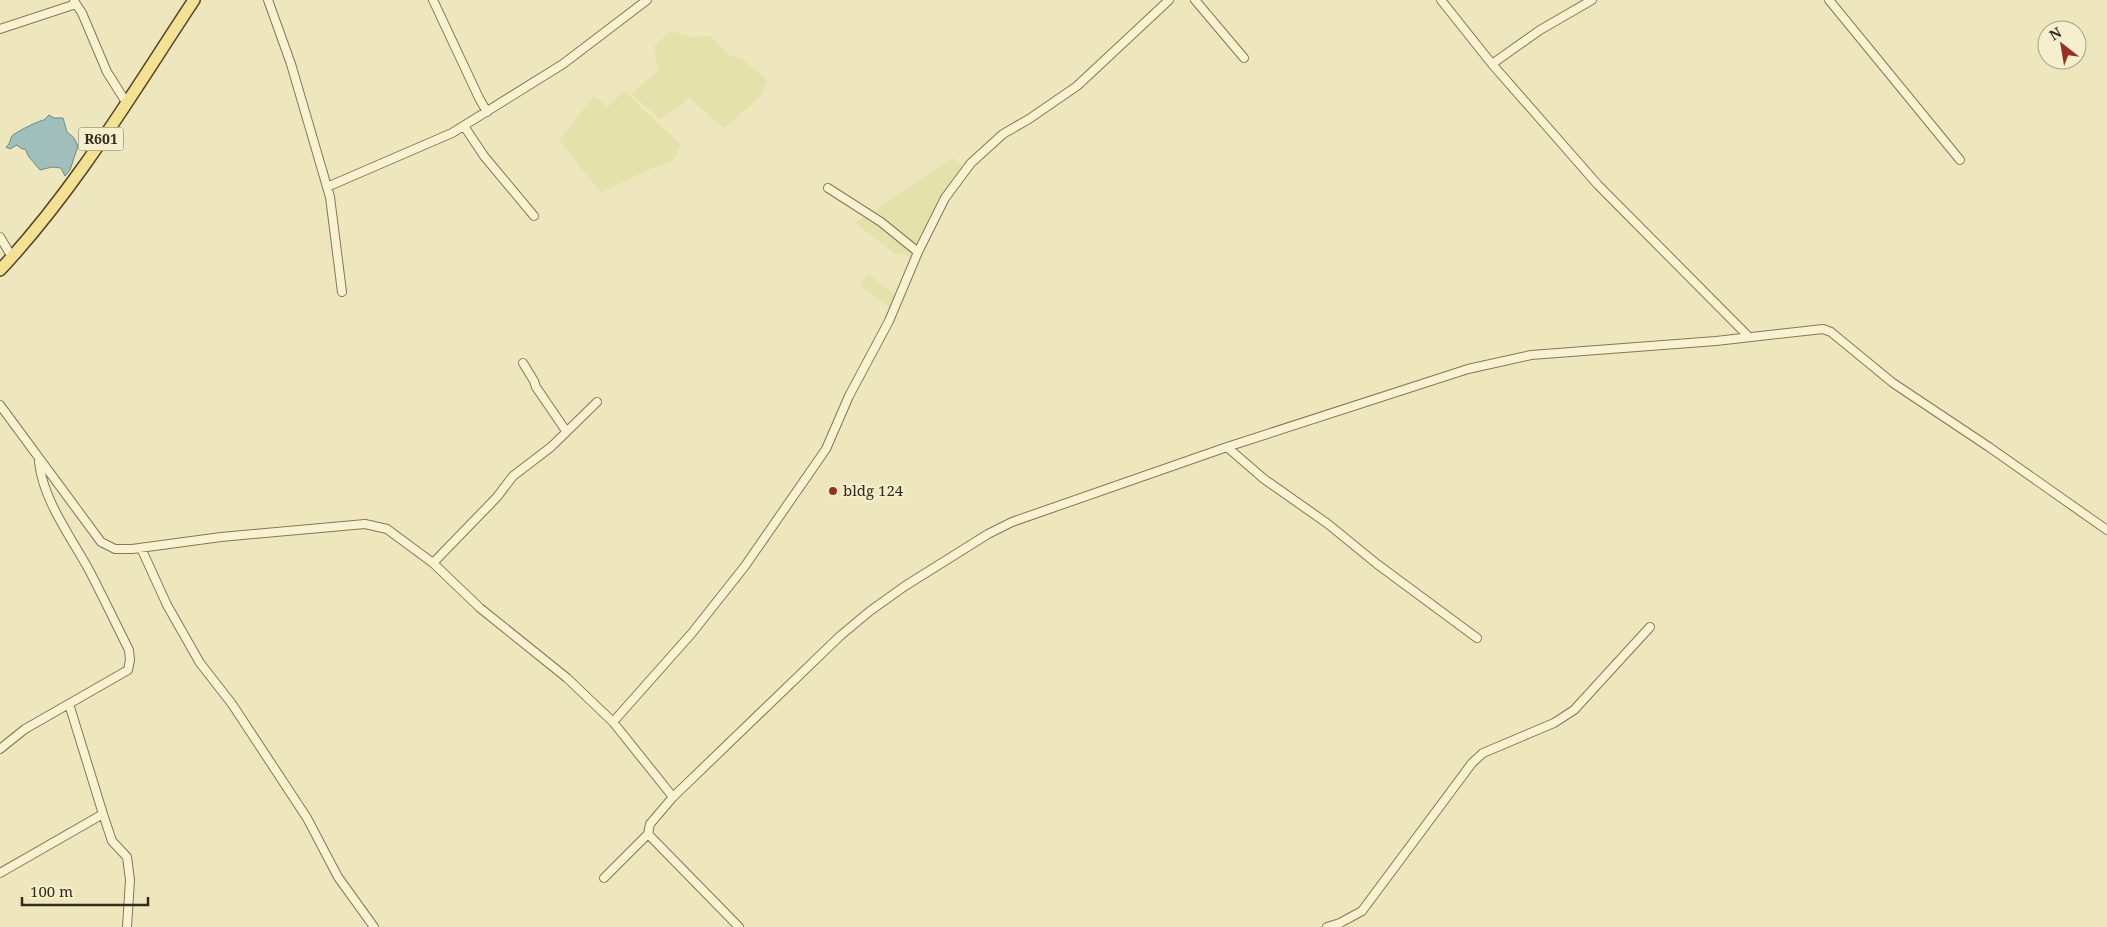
<svg xmlns="http://www.w3.org/2000/svg" width="2107" height="927" font-family="'Noto Serif',serif">
<style>
.farmland{fill:#e4e2aa}
.water{fill:#a1bfba;stroke:#688d88}
.lines{fill:none;stroke-linecap:round;stroke-linejoin:round}
.minor-casing{stroke:#867656;stroke-width:10}
.primary-casing{stroke:#54432b;stroke-width:14}
.minor{stroke:#f9f2d0;stroke-width:8}
.primary{stroke:#f4e193;stroke-width:11}
.poi-dot{fill:#963225;stroke:#f6efcd;stroke-width:2}
.labels{text-anchor:middle;stroke-width:4.5;stroke-linejoin:round;paint-order:stroke}
.shield{fill:#f6efcd;stroke:#6f6650;stroke-width:1}
.shield-label{font-size:14px;font-weight:bold;fill:#352b1b}
.poi-label{font-size:15px;fill:#352b1b;stroke:#f6efcd;text-anchor:start}
</style>
<rect width="100%" height="100%" fill="#eee6bd"/>
<!-- farmland -->
<path class="farmland" d="M 671,31 L 691,37 L 710,36 L 729,55 L 744,60 L 767,80 L 761,96 L 724,128 L 688,97 L 681,105 L 660,119 L 632,94 L 657,71 L 663,74 L 658,69 L 654,46 Z
M 624,91 L 681,145 L 673,161 L 652,168 L 601,193 L 559,140 L 594,96 L 608,107 Z
M 953,158 L 967,171 L 915,261 L 901,252 L 897,255 L 855,223 Z
M 868,273 L 898,298 L 893,310 L 861,286 Z"/>
<!-- water -->
<path class="water" d="M 49,115 L 54,118 L 63,118 L 67,132 L 74,138 L 78,146 L 70,170 L 65,176 L 61,168 L 52,167 L 40,170 L 29,157 L 25,149 L 22,149 L 17,145 L 10,149 L 6,147 L 9,144 C 10,142 10,139 12,136 C 14,133 40,120 44,120 Z"/>
<g class="lines">
<defs>
<path id="minor" d="M 268,0 L 291,64 L 330,197 L 342,292
M 433,0 L 479,98 L 487,112
M 1195,0 L 1244,58
M 1441,0 L 1492,64 L 1598,185 L 1749,337
M 1829,0 L 1960,160
M 76,4 L 82,13 L 107,72 L 126,102
M 0,29 L 76,4 L 74,0
M 1492,64 L 1540,30 L 1592,0
M 464,126 L 484,156 L 534,216
M 327,187 L 452,133 L 563,64 L 647,0
M 828,188 L 881,222 L 918,252
M 0,237 L 12,257
M 523,363 L 534,381 L 536,387 L 566,431
M 0,405 L 101,542 L 115,549 L 132,549 L 221,537 L 365,524 L 387,529 L 433,563 L 480,608 L 567,678 L 613,722 L 673,797
M 1227,447 L 1264,479 L 1328,524 L 1377,564 L 1477,638
M 141,548 L 167,605 L 200,663 L 232,704 L 307,818 L 338,877 L 374,927
M 433,563 L 497,497 L 513,476 L 551,447 L 597,402
M 613,722 L 692,633 L 745,566 L 826,449 L 849,396 L 889,321 L 918,252 L 945,198 L 971,163 L 1003,134 L 1029,119 L 1077,86 L 1169,0
M 0,749 L 25,729 L 128,670 L 130,660 L 129,650 C 116,624 103,597 89,570 C 71,537 43,500 39,462
M 103,814 L 112,841 L 127,857 L 130,880 L 127,927
M 648,834 L 739,927
M 0,873 L 103,814 L 69,704
M 604,878 L 648,834 L 650,824 L 673,797 L 840,636 L 870,611 L 905,586 L 988,534 L 1012,522 L 1227,447 L 1468,369 L 1531,355 L 1716,341 L 1823,329 L 1831,332 L 1893,383 L 1989,447 L 2107,530
M 1327,927 L 1340,923 L 1362,911 L 1472,763 L 1483,753 L 1554,723 L 1574,710 L 1650,627"/>
<path id="primary" d="M 0,270 C 76,189 133,92 194,0"/>
</defs>
<!-- minor casing -->
<use href="#minor" class="minor-casing"/>
<!-- primary casing -->
<use href="#primary" class="primary-casing"/>
<!-- minor -->
<use href="#minor" class="minor"/>
<!-- primary -->
<use href="#primary" class="primary"/>
</g>
<!-- markers -->
<circle class="poi-dot" cx="833" cy="491" r="5"/>
<g class="labels">
<!-- shield labels -->
<rect class="shield" x="78.5" y="127.5" width="45" height="23" rx="4"/>
<g class="shield-label">
<text x="101" y="144">R601</text>
</g>
<!-- poi labels -->
<g class="poi-label">
<text x="843" y="496">bldg 124</text>
</g>
</g>
<!-- north arrow -->
<g transform="translate(2062 45) rotate(329)"><circle r="24" fill="#f6efcd" stroke="#a9a186"/>
<path d="M0-4L9 19L0 12L-9 19Z" fill="#963225"/>
<text y="-8" font-size="14" font-weight="bold" text-anchor="middle" fill="#352b1b">N</text>
</g>
<!-- scale -->
<path d="M22 897v8h126v-8" fill="none" stroke="#352b1b" stroke-width="2.5"/>
<text x="30" y="897" font-size="15" fill="#352b1b" stroke="#f6efcd" stroke-width="4" paint-order="stroke">100 m</text>
</svg>
